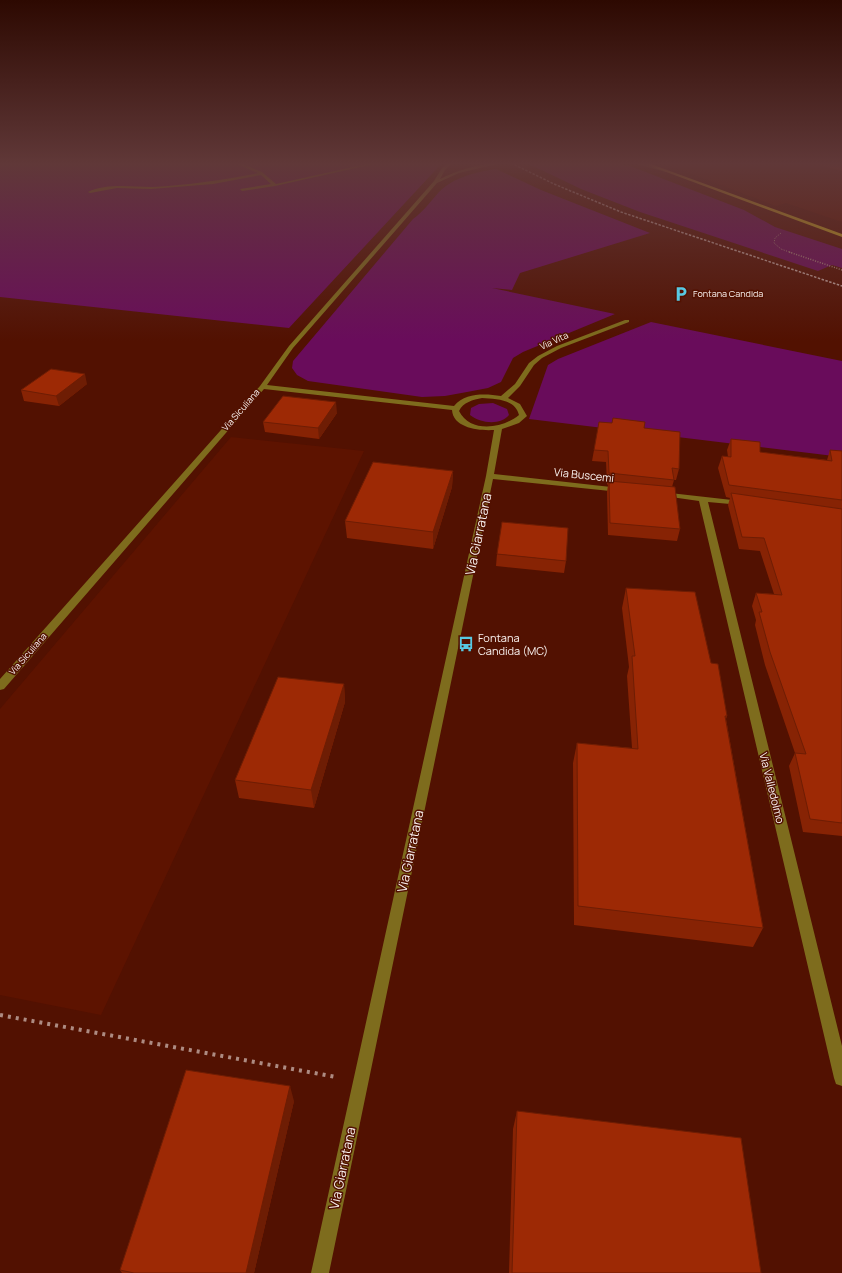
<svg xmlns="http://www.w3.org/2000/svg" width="842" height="1273" font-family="Manrope,sans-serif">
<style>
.built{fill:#5d1300}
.green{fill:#690c5b}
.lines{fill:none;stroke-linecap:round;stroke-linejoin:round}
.path-far2{stroke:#ad8b82;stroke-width:1;stroke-dasharray:1 1.5;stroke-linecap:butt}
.path-far1{stroke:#ad8b82;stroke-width:1.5;stroke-dasharray:1 1.5;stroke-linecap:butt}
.path{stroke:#ad8b82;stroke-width:4;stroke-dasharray:3 5;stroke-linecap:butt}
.minor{fill:#7e6c1d;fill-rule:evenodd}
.major{fill:#caac1d;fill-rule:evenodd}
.rail{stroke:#bea19a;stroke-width:1.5;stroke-dasharray:2.5 1.5;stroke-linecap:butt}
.wall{fill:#872304}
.shaded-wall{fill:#6e1d04}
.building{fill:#9d2905;stroke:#6e1d04}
.labels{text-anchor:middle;stroke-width:3;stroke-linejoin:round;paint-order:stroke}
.far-poi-label{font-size:9px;fill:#faf2ef;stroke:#521101;text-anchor:start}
.far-street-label{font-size:9px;fill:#faf2ef;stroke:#521101}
.street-label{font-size:11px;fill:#faf2ef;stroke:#521101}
.poi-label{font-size:11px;fill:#faf2ef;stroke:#521101;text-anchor:start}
.near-street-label{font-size:13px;fill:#faf2ef;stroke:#521101}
</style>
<rect width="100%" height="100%" fill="#521101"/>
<!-- built -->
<path class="built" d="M 663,163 L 842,163 L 842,222 L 786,203 L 776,206 Z
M 231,437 L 364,451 L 101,1015 L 0,995 L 0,709 Z"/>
<!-- green -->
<path class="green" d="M 0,163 L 442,163 L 289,328 L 0,297 Z
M 527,163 L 617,163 L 630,166 L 744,210 L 775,227 L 842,249 L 842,268 L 832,265 L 818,271 L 640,212 L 581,189 Z
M 496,169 L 541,190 L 650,233 L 520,273 L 512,290 L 492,288 L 615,314 L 523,352 L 513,358 L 501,382 L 488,388 L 467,392 L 445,396 L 422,397 L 308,381 L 297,375 L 292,368 L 293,361 L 413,219 C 424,211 430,202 439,192 C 454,177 476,172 496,169 Z
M 651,322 L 842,361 L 842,457 L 529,419 L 548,365 L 558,359 Z
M 493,403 L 507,409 L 509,415 C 500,426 480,423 470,415 L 471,408 L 479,404 Z"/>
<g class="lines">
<!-- path-far2 -->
<path class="path-far2" d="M 781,233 L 775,238 L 774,243 L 781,249 L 792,253"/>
<!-- path-far1 -->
<path class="path-far1" d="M 789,252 L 842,270"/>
<!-- path -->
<path class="path" d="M 0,1015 L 336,1077"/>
<!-- minor -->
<path class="minor" d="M 235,163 L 240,163 L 262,172 L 276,184 L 371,163 L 378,163 L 275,186 L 242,191 L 240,189 L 271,184 L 261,175 L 213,184 L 151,189 L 117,188 L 90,193 L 88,192 C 106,183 132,187 152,187 C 188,185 223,180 258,173 Z
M 448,163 L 452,163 L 445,170 L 440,179 C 458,170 480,163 501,163 L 459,173 L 437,183 L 293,348 L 267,385 L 454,406 C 466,392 486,394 501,396 L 515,384 L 529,363 L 538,356 L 557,346 L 625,320 L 629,320 L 629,322 L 561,348 L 542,358 L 534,365 L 520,386 L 508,398 L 520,404 L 527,416 L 519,423 L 502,429 L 494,474 L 620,488 L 624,490 L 620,492 L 493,479 L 329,1273 L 311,1273 L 486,476 L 494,430 C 479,431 453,428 452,410 L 264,389 L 4,689 L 0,690 L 0,679 L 260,386 L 289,346 L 434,181 L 442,168 ZM 482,398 C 496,399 515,399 519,415 C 502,429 470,433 459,411 C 463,402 473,400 482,398 Z
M 633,163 L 639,163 L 668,171 L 666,172 Z
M 661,492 L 741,501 L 745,503 L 741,505 L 708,502 L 842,1046 L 842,1086 L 836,1084 L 834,1078 L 699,501 L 664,496 L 660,494 Z"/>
<!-- major -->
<path class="major" d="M 642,163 L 648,163 L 842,234 L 842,237 Z"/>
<!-- rail -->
<path class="rail" d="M 511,163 L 554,184 L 621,212 L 842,286"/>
</g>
<!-- wall -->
<path class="wall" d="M 811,163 L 842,163 L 842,171 Z
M 87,384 L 59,406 L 24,401 L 21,390 Z
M 337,413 L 319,439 L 265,432 L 263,422 Z
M 644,428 L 679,469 L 676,480 L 674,480 L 672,487 L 680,529 L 677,541 L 608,535 L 607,492 L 608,485 L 607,484 L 606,462 L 592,461 L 594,450 Z
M 731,439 L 760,452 L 827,460 L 830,450 L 842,451 L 842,836 L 803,832 L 789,766 L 795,753 L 765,665 L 755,625 L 756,620 L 752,606 L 756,593 L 774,594 L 760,551 L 739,549 L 728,505 L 730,498 L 726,497 L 718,468 L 722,456 L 728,457 L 727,450 Z
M 453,471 L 452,487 L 433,549 L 347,538 L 345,521 Z
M 497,554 L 566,561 L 564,573 L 496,566 Z
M 626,588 L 711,663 L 727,716 L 726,719 L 763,928 L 753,947 L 574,925 L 573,763 L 577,743 L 632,748 L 627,676 L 629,667 L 622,608 Z
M 344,684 L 345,702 L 314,808 L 239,798 L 235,780 Z
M 294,1101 L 254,1273 L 122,1273 L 120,1270 Z
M 517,1111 L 761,1273 L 509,1273 L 513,1129 Z"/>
<!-- shaded-wall -->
<path class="shaded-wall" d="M 85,374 L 87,384 L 59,406 L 56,396 Z
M 336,402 L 337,413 L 319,439 L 318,428 Z
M 453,471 L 452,487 L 433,549 L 433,532 Z
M 344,684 L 345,702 L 314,808 L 311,790 Z
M 290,1086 L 294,1101 L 254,1273 L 246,1273 Z"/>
<!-- building -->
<path class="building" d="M 836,163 L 842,163 L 842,165 Z
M 51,369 L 85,374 L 56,396 L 21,390 Z
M 283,396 L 336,402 L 318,428 L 263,422 Z
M 613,418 L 645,422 L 644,428 L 680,432 L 679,469 L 672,468 L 674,480 L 609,473 L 608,451 L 594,450 L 599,422 L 612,423 Z
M 731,439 L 760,442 L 760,452 L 832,461 L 830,450 L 842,451 L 842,500 L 729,485 L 722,456 L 731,457 Z
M 373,462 L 453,471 L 433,532 L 345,521 Z
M 609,481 L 675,487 L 680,529 L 610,523 Z
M 731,493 L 842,509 L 842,823 L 810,819 L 795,753 L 806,754 L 770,652 L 759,612 L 762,612 L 756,593 L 782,595 L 764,538 L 742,537 Z
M 502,522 L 568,528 L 566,561 L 497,554 Z
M 626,588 L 695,592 L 711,663 L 718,664 L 727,716 L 725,716 L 763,928 L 578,906 L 577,743 L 638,749 L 632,656 L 635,656 Z
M 278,677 L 344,684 L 311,790 L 235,780 Z
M 186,1070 L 290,1086 L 246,1273 L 134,1273 L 120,1270 Z
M 517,1111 L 741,1138 L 761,1273 L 512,1273 Z"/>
<!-- sky -->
<linearGradient id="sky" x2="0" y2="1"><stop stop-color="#2d0901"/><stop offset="0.48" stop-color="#603838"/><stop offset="1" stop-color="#603838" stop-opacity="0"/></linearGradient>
<rect width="842" height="341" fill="url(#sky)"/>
<!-- icons -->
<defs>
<symbol id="parking-bare" viewBox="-9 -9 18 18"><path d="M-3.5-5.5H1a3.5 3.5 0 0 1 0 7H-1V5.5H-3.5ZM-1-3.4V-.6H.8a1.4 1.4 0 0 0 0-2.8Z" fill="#58c9e3" stroke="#521101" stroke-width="2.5" paint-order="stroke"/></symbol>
<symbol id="bus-bare" viewBox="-9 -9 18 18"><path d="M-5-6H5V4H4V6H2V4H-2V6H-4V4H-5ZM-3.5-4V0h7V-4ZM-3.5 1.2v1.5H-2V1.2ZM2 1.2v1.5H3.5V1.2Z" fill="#58c9e3" stroke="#521101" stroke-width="2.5" paint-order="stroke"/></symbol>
</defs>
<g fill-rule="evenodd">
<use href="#parking-bare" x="670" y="283" width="22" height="22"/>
<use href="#bus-bare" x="455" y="633" width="22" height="22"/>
</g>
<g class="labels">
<!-- far-poi labels -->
<g class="far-poi-label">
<text x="693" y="297">Fontana Candida</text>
</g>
<!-- far-street labels -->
<g class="far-street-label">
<text transform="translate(554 341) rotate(-25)" y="3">Via Vita</text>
<text transform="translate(241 410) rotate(-49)" y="3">Via Siculiana</text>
<text transform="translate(28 654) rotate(-49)" y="3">Via Siculiana</text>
</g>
<!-- street labels -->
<g class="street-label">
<text transform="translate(584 475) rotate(6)" y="4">Via Buscemi</text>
<text transform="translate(772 788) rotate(76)" y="4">Via Valledolmo</text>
</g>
<!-- poi labels -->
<g class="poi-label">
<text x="478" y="642">Fontana<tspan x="478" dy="13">Candida (MC)</tspan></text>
</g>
<!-- near-street labels -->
<g class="near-street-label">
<text transform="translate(478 534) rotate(-78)" y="5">Via Giarratana</text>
<text transform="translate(410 851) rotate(-78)" y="5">Via Giarratana</text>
<text transform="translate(342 1168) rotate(-78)" y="5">Via Giarratana</text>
</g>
</g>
</svg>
